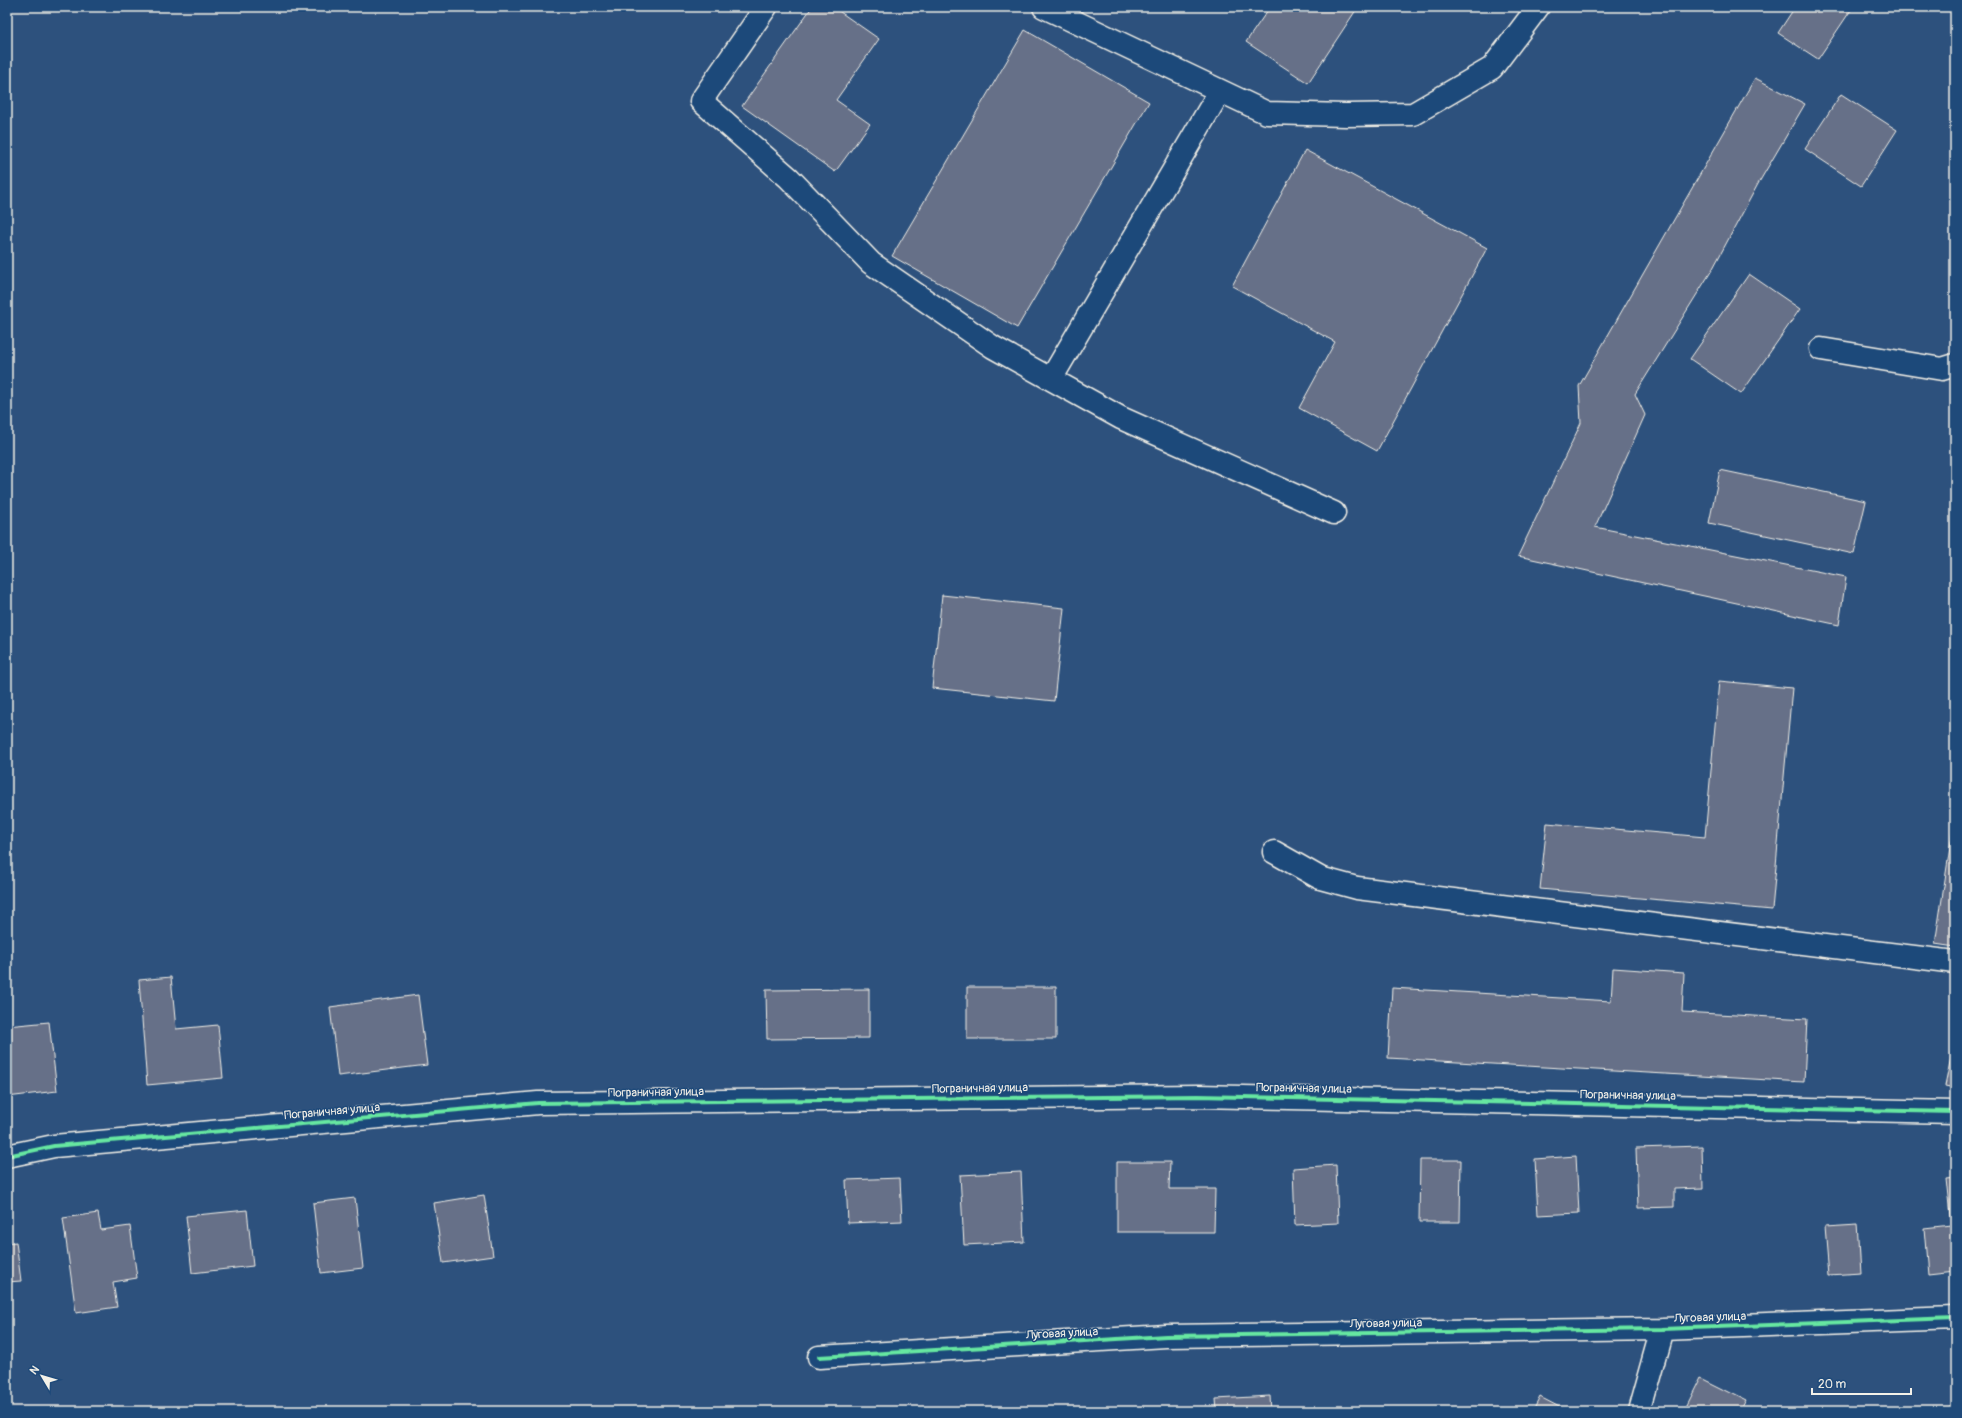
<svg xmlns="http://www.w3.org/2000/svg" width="1962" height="1418" font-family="Pangolin,sans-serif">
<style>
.building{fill:#666f88;stroke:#f4f1e8}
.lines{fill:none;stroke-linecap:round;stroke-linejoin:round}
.minor-casing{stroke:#f4f1e8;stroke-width:25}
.minor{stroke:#1f4a7a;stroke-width:22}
.cycleway-casing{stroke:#1f4a7a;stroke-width:6}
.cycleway{stroke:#66e7a1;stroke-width:4}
.labels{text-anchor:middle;stroke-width:3;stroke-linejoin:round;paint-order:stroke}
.street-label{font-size:12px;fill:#f4f1e8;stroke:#1f4a7a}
</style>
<rect width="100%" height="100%" fill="#2d517d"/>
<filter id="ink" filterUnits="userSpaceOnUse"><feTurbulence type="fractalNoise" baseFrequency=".025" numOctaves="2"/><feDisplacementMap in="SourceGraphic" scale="8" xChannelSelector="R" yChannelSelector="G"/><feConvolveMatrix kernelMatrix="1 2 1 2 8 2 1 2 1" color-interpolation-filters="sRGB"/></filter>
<g filter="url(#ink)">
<!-- building -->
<path class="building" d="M 812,7 L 833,7 L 879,39 L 836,100 L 870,124 L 835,172 L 742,106 Z
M 1270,7 L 1358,7 L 1308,83 L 1246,42 Z
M 1795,7 L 1853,7 L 1818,59 L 1778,33 Z
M 1025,30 L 1149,102 L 1017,328 L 892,256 Z
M 1755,78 L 1805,104 L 1758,184 L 1712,270 L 1635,394 L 1645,415 L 1595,527 L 1846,577 L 1839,625 L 1518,556 L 1581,423 L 1579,386 Z
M 1841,94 L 1897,130 L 1861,186 L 1805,149 Z
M 1305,150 L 1487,248 L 1377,451 L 1299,408 L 1335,342 L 1232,286 Z
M 1749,274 L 1800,309 L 1741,394 L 1690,359 Z
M 1720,470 L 1866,501 L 1854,554 L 1709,523 Z
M 942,595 L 1064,608 L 1054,701 L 932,688 Z
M 1719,681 L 1792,688 L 1772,910 L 1540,889 L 1547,823 L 1705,837 Z
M 1955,815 L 1955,947 L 1935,944 Z
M 1613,968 L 1684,973 L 1682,1012 L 1807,1019 L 1804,1082 L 1388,1058 L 1392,988 L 1611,1001 Z
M 171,977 L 176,1029 L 218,1025 L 223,1078 L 147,1085 L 139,980 Z
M 967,987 L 1056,987 L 1056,1039 L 967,1039 Z
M 869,989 L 869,1038 L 767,1039 L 766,990 Z
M 418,995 L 427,1065 L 338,1076 L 330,1007 Z
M 49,1022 L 57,1091 L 7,1097 L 7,1026 Z
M 1955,1038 L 1955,1088 L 1945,1086 Z
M 1702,1146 L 1703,1188 L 1674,1189 L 1674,1207 L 1638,1208 L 1636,1148 Z
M 1576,1156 L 1579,1213 L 1538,1215 L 1535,1159 Z
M 1420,1160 L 1461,1160 L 1460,1222 L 1419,1222 Z
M 1117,1162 L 1170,1162 L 1169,1189 L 1215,1189 L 1214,1232 L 1117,1232 Z
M 1336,1165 L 1338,1223 L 1295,1225 L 1293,1168 Z
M 1021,1172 L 1024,1242 L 964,1245 L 960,1175 Z
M 1955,1177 L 1955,1271 L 1928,1274 L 1924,1228 L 1951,1225 L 1946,1178 Z
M 900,1178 L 902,1221 L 848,1223 L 846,1180 Z
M 484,1195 L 493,1256 L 443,1263 L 434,1203 Z
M 355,1198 L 363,1268 L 321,1273 L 313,1203 Z
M 247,1210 L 253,1266 L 192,1273 L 186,1216 Z
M 98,1213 L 101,1230 L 130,1226 L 137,1278 L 113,1282 L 117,1307 L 76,1313 L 63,1218 Z
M 1858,1225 L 1861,1273 L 1829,1275 L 1825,1227 Z
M 16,1242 L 21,1281 L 7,1282 L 7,1243 Z
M 1700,1377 L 1746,1400 L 1740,1411 L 1683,1411 Z
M 1270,1396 L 1271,1411 L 1217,1411 L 1216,1399 Z
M 1540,1397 L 1567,1411 L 1533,1411 Z"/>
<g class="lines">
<defs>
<path id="minor" d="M 766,7 L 701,101 L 789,178 L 871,263 L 993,347 L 1121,418 L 1334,513
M 1044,7 L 1267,113 L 1346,115 L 1413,114 L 1492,68 L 1538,7
M 1821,349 L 1942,369 L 1955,365
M 1051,379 L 1220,91
M 1274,852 L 1320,878 L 1357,888 L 1955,962
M 7,1156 L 54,1146 L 538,1103 L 1198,1096 L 1955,1112
M 819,1357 L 1166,1336 L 1662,1329 L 1955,1318
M 1639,1411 L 1662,1329"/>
</defs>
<!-- minor casing -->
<use href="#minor" class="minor-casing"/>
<!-- minor -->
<use href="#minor" class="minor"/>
<defs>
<path id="cycleway" d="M 7,1156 L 54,1146 L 538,1103 L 1198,1096 L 1955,1112
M 819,1357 L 1166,1336 L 1662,1329 L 1955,1318"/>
</defs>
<!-- cycleway casing -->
<use href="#cycleway" class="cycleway-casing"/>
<!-- cycleway -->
<use href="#cycleway" class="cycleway"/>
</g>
</g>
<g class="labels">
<!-- street labels -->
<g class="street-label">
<text transform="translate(980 1088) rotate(-1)" y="4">Пограничная улица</text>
<text transform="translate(1304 1088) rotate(1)" y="4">Пограничная улица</text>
<text transform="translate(656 1092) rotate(-1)" y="4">Пограничная улица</text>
<text transform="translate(1628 1095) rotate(1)" y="4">Пограничная улица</text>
<text transform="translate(332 1111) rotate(-5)" y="4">Пограничная улица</text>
<text transform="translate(1710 1317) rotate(-2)" y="4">Луговая улица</text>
<text transform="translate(1386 1323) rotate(-1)" y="4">Луговая улица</text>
<text transform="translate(1062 1333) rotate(-3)" y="4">Луговая улица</text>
</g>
</g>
<!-- margin -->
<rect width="1962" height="1418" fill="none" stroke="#1f4a7a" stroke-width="24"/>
<rect x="12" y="12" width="1938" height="1394" fill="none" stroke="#f4f1e8" stroke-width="1.5" filter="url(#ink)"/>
<!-- north arrow -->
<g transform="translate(42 1376) rotate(308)" stroke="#1f4a7a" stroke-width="3" paint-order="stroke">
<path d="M0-3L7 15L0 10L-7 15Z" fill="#f4f1e8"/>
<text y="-6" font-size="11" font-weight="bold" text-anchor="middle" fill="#f4f1e8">N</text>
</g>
<!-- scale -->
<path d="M1812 1388v6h99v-6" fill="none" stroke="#f4f1e8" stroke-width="2"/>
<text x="1818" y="1388" font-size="12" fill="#f4f1e8" stroke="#1f4a7a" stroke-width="3" paint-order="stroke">20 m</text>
</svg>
